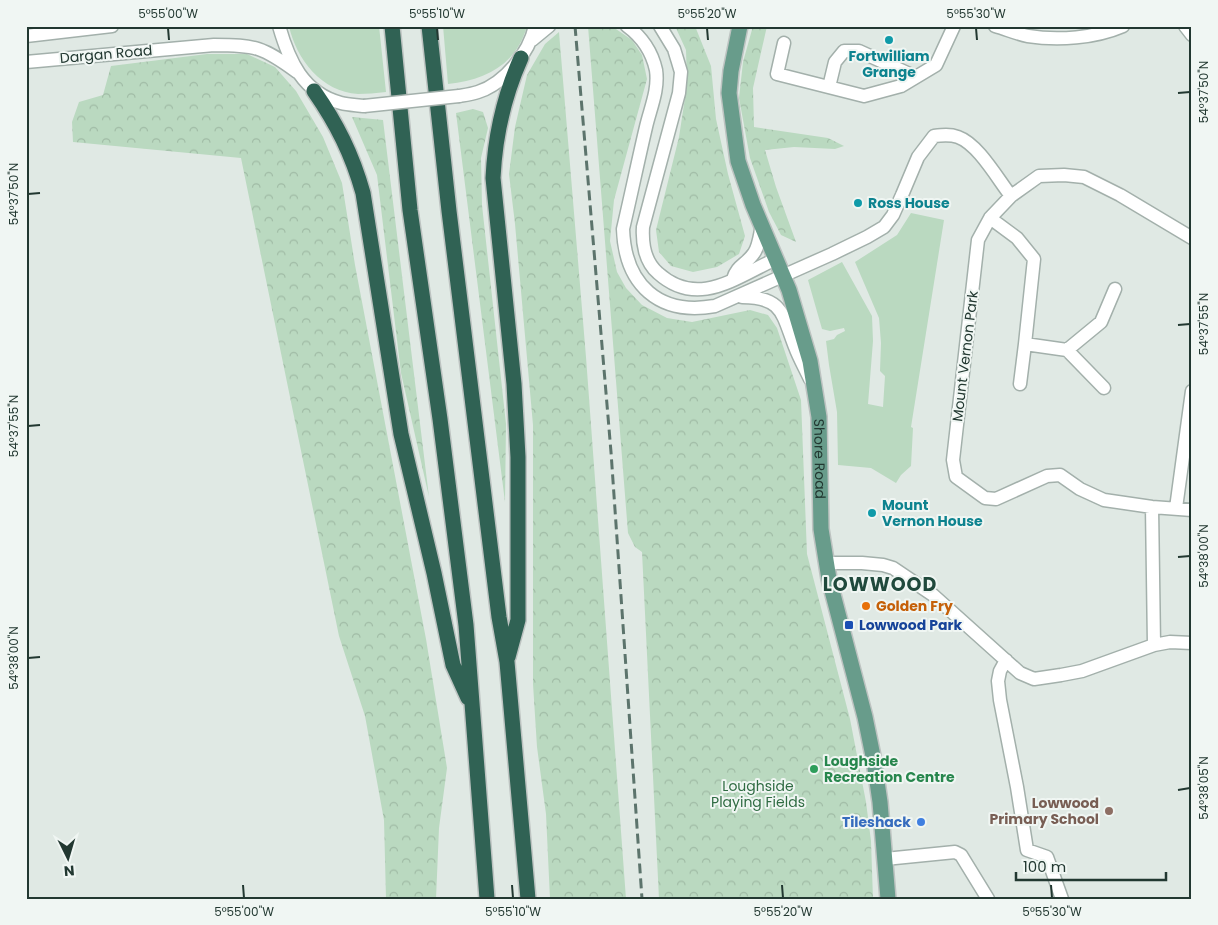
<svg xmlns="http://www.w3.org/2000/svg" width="1218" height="925" font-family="Poppins,sans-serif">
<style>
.grass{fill:#bad9c0}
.forest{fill:url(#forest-crowns)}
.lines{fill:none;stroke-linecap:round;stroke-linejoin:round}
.minor-casing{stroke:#a3b0ab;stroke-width:15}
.major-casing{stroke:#bdc3c1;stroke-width:18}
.highway-casing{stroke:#bdc3c1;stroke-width:18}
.minor{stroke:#fff;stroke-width:12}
.major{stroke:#689c8b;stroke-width:15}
.highway{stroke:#306254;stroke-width:15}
.rail{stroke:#5c746c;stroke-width:3;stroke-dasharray:10 5;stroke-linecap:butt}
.minor-bridge-casing{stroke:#a3b0ab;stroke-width:15;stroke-linecap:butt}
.minor-bridge{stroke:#fff;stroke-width:12}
.ticks{fill:none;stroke:#223831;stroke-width:2}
.culture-dot{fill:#0f9aa8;stroke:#f0f6f3;stroke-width:2}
.food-dot{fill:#e8710a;stroke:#f0f6f3;stroke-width:2}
.transit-dot{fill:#1a4fb4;stroke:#f0f6f3;stroke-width:2}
.leisure-dot{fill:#2e9e5b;stroke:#f0f6f3;stroke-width:2}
.education-dot{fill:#8d6e63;stroke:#f0f6f3;stroke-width:2}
.shop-dot{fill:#3f7fe0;stroke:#f0f6f3;stroke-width:2}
.labels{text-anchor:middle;stroke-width:4;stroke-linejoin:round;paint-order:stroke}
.street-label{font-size:14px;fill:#223831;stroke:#f0f6f3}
.culture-label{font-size:14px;font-weight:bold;fill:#0d838f;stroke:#f0f6f3;text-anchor:start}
.food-label{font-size:14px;font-weight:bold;fill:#c56008;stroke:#f0f6f3;text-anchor:start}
.transit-label{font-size:14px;font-weight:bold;fill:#164399;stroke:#f0f6f3;text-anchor:start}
.leisure-label{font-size:14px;font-weight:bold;fill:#27864d;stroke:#f0f6f3;text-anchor:start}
.park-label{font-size:14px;fill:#306c43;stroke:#f0f6f3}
.education-label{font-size:14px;font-weight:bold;fill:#785e54;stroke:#f0f6f3;text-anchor:end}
.shop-label{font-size:14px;font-weight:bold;fill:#366cbe;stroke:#f0f6f3;text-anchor:end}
.district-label{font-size:19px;font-weight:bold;letter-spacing:1px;fill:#20493c;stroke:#f0f6f3}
.neatline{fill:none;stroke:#223831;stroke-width:2}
.ticks-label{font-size:12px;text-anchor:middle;fill:#223831}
</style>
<defs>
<pattern id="forest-crowns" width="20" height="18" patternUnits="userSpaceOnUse" patternTransform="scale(1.25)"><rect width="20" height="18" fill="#bad9c0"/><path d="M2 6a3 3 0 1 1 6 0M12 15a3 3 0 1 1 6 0" fill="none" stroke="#a0bba5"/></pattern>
</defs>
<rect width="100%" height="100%" fill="#e0e9e4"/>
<!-- grass -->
<path class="grass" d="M 289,26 L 379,26 L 386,92 C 376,93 367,94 358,94 C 322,92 296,59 289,26 Z
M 443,26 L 527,26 C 516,65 486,80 448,84 Z
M 911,213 L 944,220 L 911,427 L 913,428 L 911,466 L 901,475 L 896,483 L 871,468 L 838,465 L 837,412 L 829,365 L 826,341 L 834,339 L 837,335 L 845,331 L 844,328 L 830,331 L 822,329 L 808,280 L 842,262 L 872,316 L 873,341 L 868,404 L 883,407 L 885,376 L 880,371 L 881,343 L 879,318 L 855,262 L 897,235 Z"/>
<!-- forest -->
<path class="forest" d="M 588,26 L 613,27 L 632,40 L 642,55 L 647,79 L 614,200 L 610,241 L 617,272 L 626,288 L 642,305 L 667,318 L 692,322 L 750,310 L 768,315 L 777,328 L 801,400 L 807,554 L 850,719 L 866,802 L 871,841 L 873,899 L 659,899 L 642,552 L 635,547 L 628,533 Z
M 675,26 L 695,26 L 711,66 L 716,119 L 728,174 L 745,236 L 739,254 L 717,267 L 693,272 L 671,266 L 659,252 L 656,230 L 679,137 L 687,85 L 686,50 Z
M 753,26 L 767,26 L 753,88 L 754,127 L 828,138 L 844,146 L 835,149 L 794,147 L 765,150 L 776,187 L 796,242 L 781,235 L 769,212 L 750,158 L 739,98 L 743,62 Z
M 559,32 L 586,357 L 626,899 L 550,899 L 546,814 L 537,747 L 533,684 L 533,425 L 515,224 L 509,174 L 515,127 L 527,75 L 545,44 Z
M 207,54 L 247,54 L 275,67 L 296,91 L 323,137 L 342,183 L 355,265 L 426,639 L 447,768 L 439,828 L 436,899 L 386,899 L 384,820 L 365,716 L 339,636 L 241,158 L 73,142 L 72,122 L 79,102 L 103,95 L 111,66 Z
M 473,109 L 483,112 L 488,128 L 481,158 L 482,205 L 506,424 L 505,502 L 456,113 Z
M 352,117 L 383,120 L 429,497 L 401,373 L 377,175 Z"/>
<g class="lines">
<defs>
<path id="minor" d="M 279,26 C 289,61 303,93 341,103 C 348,105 357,105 364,106
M 627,26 C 642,37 652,52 656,70 C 659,90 650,109 646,127 C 638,161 631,195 623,229 C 625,285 659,316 715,306 L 832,254 L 867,237 L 884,227 L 893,215 L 902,195 L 918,157 L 934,136 C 942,135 950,134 958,137 C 978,144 997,178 1011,196
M 660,26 L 674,49 L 678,62 L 681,72 L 679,93 L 643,227 C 642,243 645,262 658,273 C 698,309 736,277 776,259
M 995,26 C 1006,29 1017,34 1028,36 C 1058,41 1095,38 1123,26
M 1185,26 L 1192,35
M 26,36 L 112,26
M 532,40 L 549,26
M 784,43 L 777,74 L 864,96 L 901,86 L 936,65 L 954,26
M 26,62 L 214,45 C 256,45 263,47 297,72
M 829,87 L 835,62 L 844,51 L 859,51 L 916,77
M 459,96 C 465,95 472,94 478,92 C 505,83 529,53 535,26
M 990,218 L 1017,238 L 1034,259 L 1025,344
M 1192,238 L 1120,195 L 1084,177 L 1064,175 L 1039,176 L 1011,196 L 990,218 L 978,240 L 953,460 L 956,477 L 985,498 L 996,499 L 1047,476 L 1060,475 L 1080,489 L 1104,500 L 1152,507 L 1192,510
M 733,279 C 737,265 746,265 754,253 C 759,246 760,234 762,225
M 742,297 C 783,297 782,314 795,347 C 799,358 805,368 810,379
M 1067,350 L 1104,388
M 1020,384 L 1025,344 L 1067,350 L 1101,322 L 1115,289
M 1152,507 L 1154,645
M 1176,508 L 1192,391
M 826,563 L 862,563 L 883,565 L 893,568 L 933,595 L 1020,673 L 1034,679 L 1061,675 L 1082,671 L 1154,645 L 1170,642 L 1192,643
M 1006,660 L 1000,671 L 998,681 L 1000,700 L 1017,787 L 1027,850 L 1047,857 L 1062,899
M 885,859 L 955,852 L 961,855 L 988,899"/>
<g id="major">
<path id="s1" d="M 740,26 L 731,71 L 729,93 L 738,161 L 753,205 L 789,290 L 810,361 L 819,417 L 821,529 L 829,579 L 865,717 L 874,761 L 880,802 L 888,899"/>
</g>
<path id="highway" d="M 392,26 L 410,210 L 440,419 L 466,625 L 487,899
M 429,26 L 449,211 L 499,617 L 507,662 L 528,899
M 314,91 C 337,124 352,154 363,193 L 401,434 L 434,573 L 453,665 L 468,698
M 508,657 L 518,620 L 518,457 L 514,384 L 493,178 C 495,136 504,96 521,58"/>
</defs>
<!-- minor casing -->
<use href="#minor" class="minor-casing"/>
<!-- major casing -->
<use href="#major" class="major-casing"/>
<!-- highway casing -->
<use href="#highway" class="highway-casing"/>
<!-- minor -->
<use href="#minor" class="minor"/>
<!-- major -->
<use href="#major" class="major"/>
<!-- highway -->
<use href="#highway" class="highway"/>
<!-- rail -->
<path class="rail" d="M 575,26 L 611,452 L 642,899"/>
<defs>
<path id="minor-bridge" d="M 364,106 L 459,96"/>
</defs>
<!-- minor-bridge casing -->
<use href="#minor-bridge" class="minor-bridge-casing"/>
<!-- minor-bridge -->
<use href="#minor-bridge" class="minor-bridge"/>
</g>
<!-- ticks -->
<path class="ticks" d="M 168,28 L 169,40M 437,28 L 438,40M 707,28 L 708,40M 976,28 L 977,40M 1178,93 L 1190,92M 28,194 L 40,193M 1178,325 L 1190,324M 28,426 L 40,425M 1178,557 L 1190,556M 28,658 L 40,657M 1178,790 L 1190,788M 243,885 L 244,898M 512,885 L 513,898M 782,885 L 783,898M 1051,885 L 1052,898"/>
<!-- markers -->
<g class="culture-dot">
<circle cx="889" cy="40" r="5"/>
<circle cx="858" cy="203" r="5"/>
<circle cx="872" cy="513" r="5"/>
</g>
<circle class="food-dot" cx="866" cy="606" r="5"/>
<rect class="transit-dot" x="844" y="620" width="10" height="10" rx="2.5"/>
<circle class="leisure-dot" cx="814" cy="769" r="5"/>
<circle class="education-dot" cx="1109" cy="811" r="5"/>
<circle class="shop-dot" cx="921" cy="822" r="5"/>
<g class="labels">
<!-- street labels -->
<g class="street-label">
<text transform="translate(106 54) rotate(-5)" y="5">Dargan Road</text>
<text transform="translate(965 356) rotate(-83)" y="5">Mount Vernon Park</text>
<text dy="5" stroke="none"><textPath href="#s1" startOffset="448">Shore Road</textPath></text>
</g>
<!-- culture labels -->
<g class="culture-label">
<text x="889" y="61" text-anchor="middle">Fortwilliam<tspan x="889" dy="16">Grange</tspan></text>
<text x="868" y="208">Ross House</text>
<text x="882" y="510">Mount<tspan x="882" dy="16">Vernon House</tspan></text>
</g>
<!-- food labels -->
<g class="food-label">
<text x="876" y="611">Golden Fry</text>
</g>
<!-- transit labels -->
<g class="transit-label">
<text x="859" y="630">Lowwood Park</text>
</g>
<!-- leisure labels -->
<g class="leisure-label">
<text x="824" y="766">Loughside<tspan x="824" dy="16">Recreation Centre</tspan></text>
</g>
<!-- park labels -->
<g class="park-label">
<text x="758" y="791">Loughside<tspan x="758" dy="16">Playing Fields</tspan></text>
</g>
<!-- education labels -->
<g class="education-label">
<text x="1099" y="808">Lowwood<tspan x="1099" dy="16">Primary School</tspan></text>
</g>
<!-- shop labels -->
<g class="shop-label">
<text x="911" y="827">Tileshack</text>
</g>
<!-- district labels -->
<g class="district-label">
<text x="880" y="591">LOWWOOD</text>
</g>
</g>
<!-- border -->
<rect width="1218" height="925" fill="none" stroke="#f0f6f3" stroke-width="55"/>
<!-- north arrow -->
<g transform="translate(68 858) rotate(175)" stroke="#f0f6f3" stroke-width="4" paint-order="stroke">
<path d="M0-4L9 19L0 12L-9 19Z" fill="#223831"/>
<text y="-8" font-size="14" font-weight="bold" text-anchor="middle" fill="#223831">N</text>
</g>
<!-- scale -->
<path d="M1016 872v8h150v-8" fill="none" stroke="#223831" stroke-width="2.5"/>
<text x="1023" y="872" font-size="15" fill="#223831" stroke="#f0f6f3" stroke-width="4" paint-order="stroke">100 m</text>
<rect x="28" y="28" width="1162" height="870" class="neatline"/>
<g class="ticks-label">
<text x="168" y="18">5°55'00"W</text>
<text x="437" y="18">5°55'10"W</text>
<text x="707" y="18">5°55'20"W</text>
<text x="976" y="18">5°55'30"W</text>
<text transform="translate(1204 92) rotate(-90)" y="4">54°37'50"N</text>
<text transform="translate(14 194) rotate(-90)" y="4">54°37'50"N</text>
<text transform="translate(1204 324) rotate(-90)" y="4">54°37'55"N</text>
<text transform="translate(14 426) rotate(-90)" y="4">54°37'55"N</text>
<text transform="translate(1204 556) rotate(-90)" y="4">54°38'00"N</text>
<text transform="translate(14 658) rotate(-90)" y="4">54°38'00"N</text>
<text transform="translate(1204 788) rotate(-90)" y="4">54°38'05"N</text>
<text x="244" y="916">5°55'00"W</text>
<text x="513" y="916">5°55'10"W</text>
<text x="783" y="916">5°55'20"W</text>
<text x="1052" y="916">5°55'30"W</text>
</g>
</svg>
